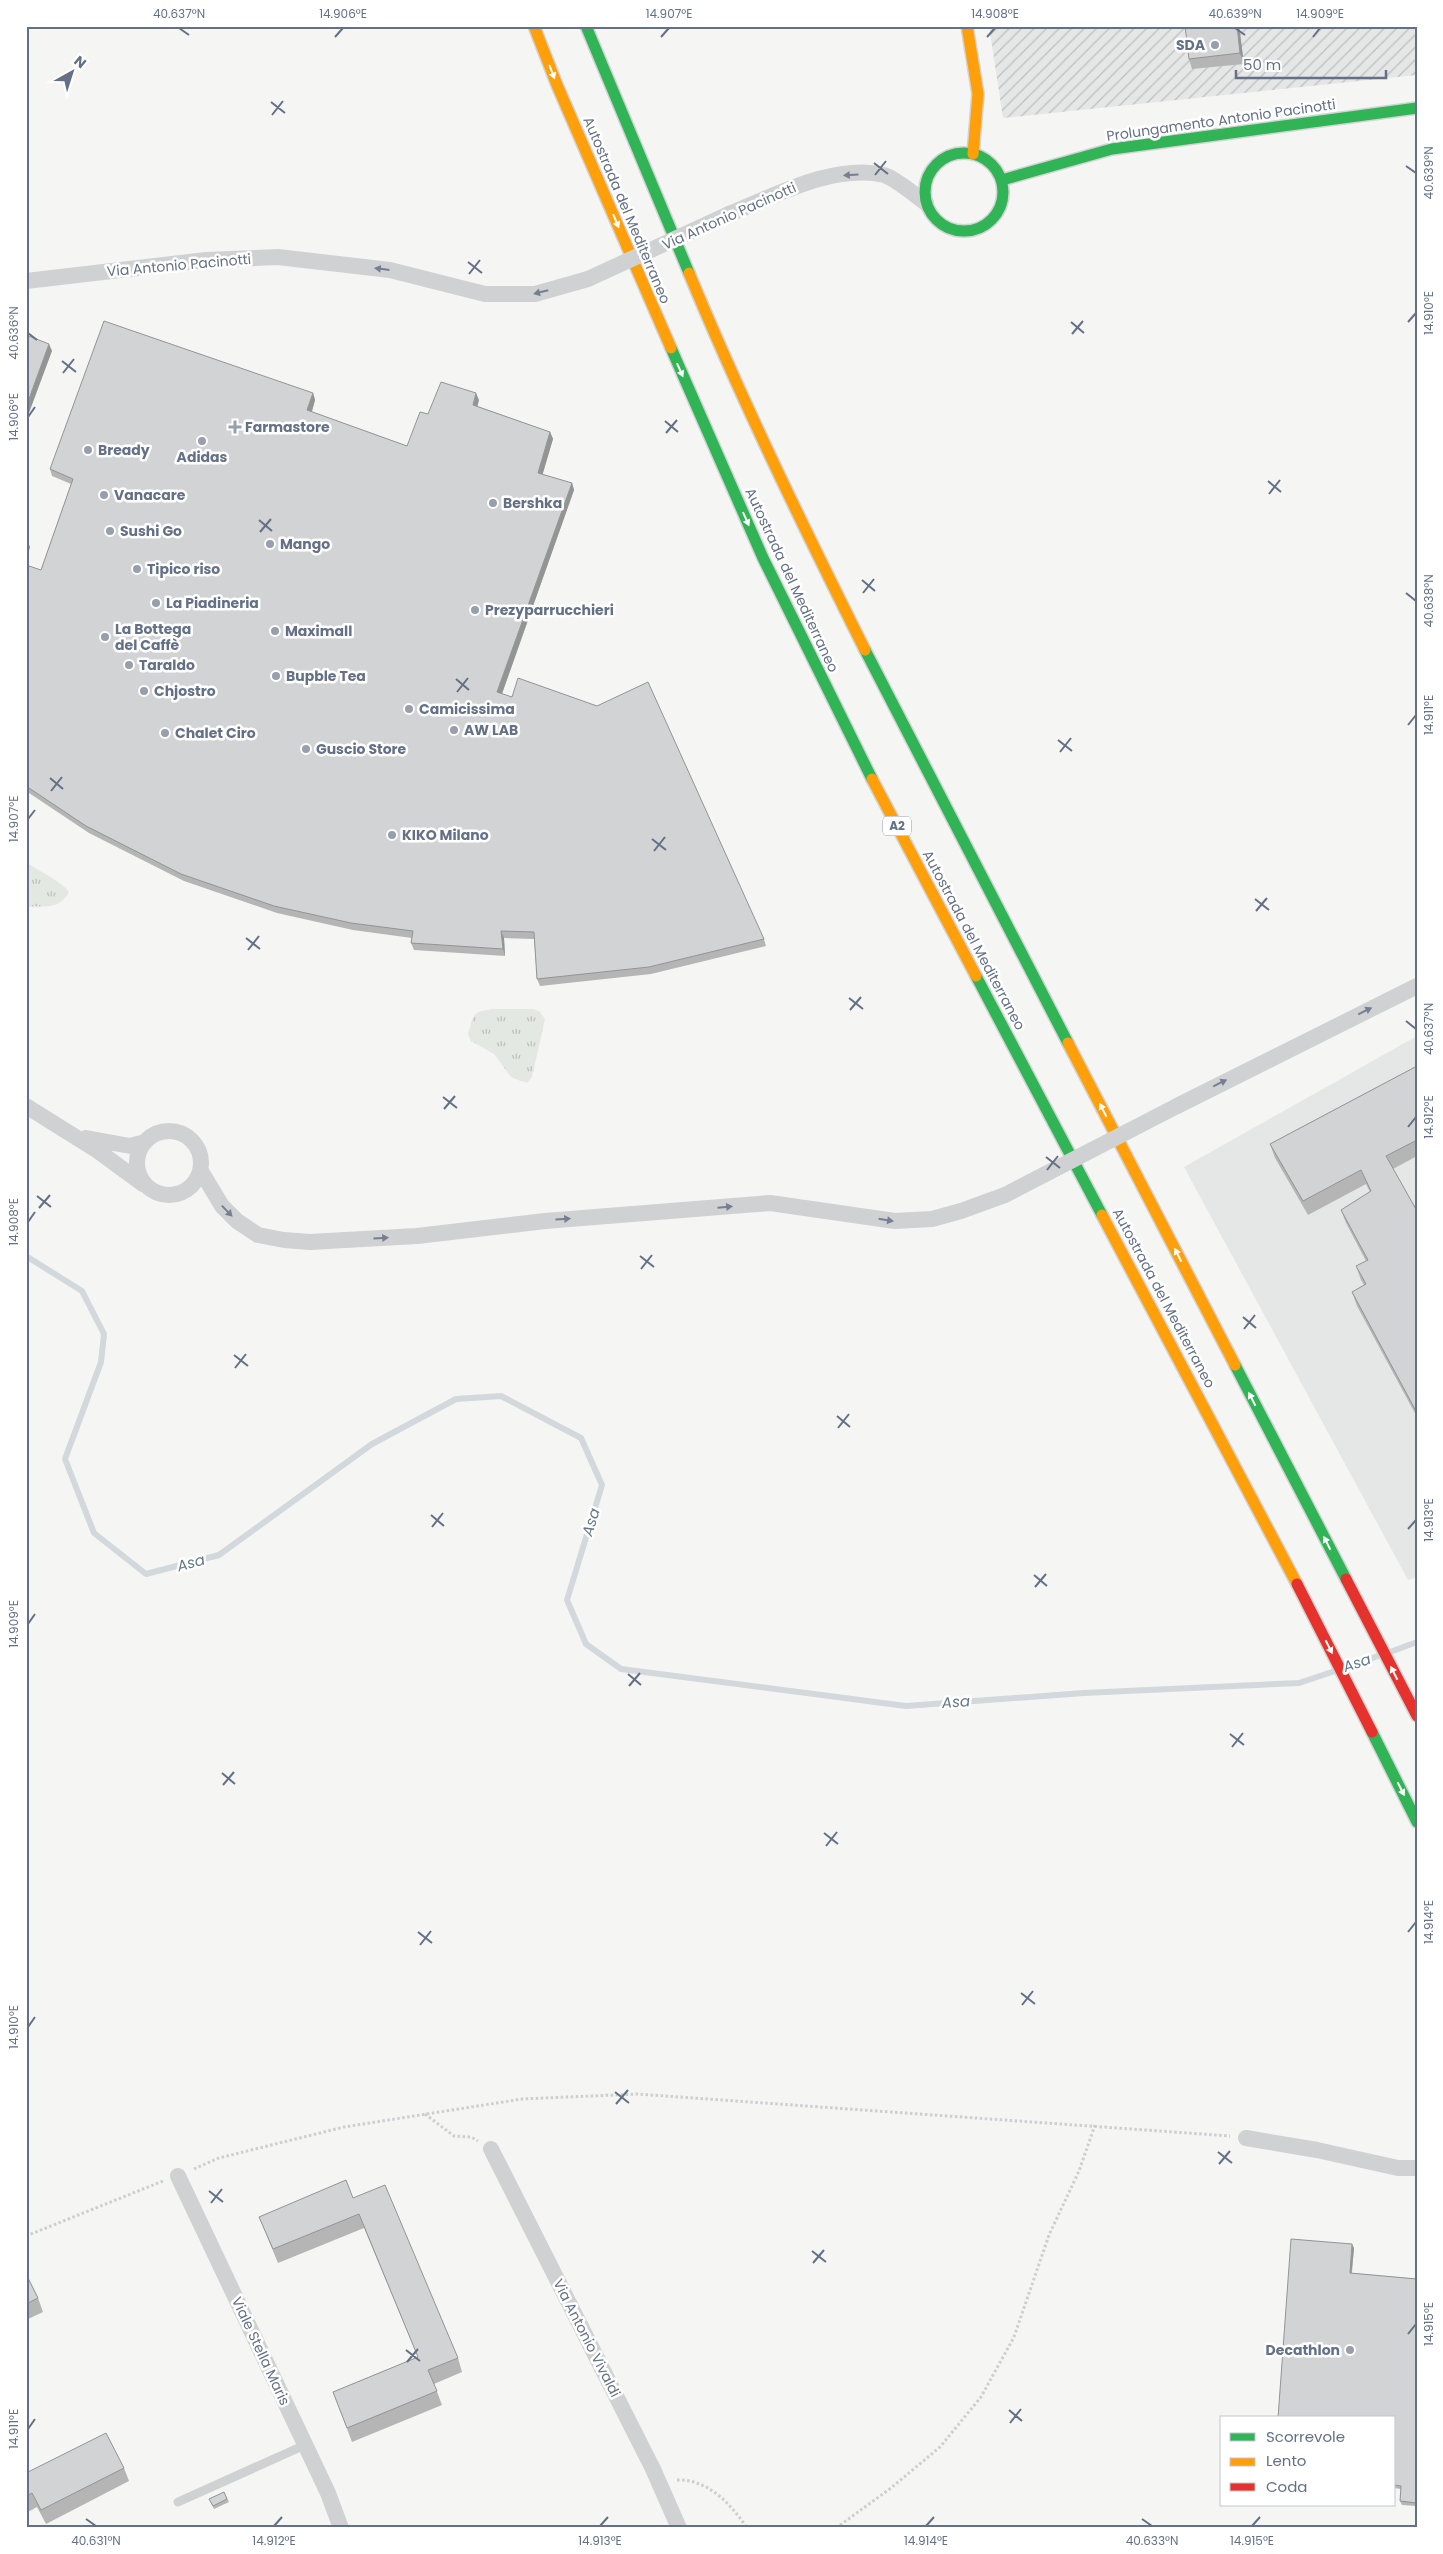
<svg xmlns="http://www.w3.org/2000/svg" width="1443" height="2554" font-family="Poppins,sans-serif">
<style>
.built{fill:#e5e6e6}
.industrial{fill:url(#industrial-furrows)}
.grass{fill:url(#grass-tufts)}
.lines{fill:none;stroke-linecap:round;stroke-linejoin:round}
.stream{stroke:#d3d8dc;stroke-width:6}
.fast-casing{stroke:#d1d3d4;stroke-width:14}
.slow-casing{stroke:#d1d3d4;stroke-width:14}
.jam-casing{stroke:#d1d3d4;stroke-width:14}
.path{stroke:#cdcecf;stroke-width:3;stroke-dasharray:2.5 2.5;stroke-linecap:butt}
.lane{stroke:#d0d1d2;stroke-width:9}
.street{stroke:#d0d1d2;stroke-width:16}
.fast{stroke:#30b455;stroke-width:11}
.slow{stroke:#ff9f0a;stroke-width:11}
.jam{stroke:#e5322d;stroke-width:11}
.street-bridge{stroke:#d0d1d2;stroke-width:16}
.wall{fill:#b5b5b6}
.shaded-wall{fill:#939494}
.building{fill:#d2d3d4;stroke:#939494}
.oneway{fill:#fff}
.oneway2{fill:#747f91}
.ticks{fill:none;stroke:#647085;stroke-width:2}
.poi-dot{fill:#979fac;stroke:#fff;stroke-width:2}
.labels{text-anchor:middle;stroke-width:5;stroke-linejoin:round;paint-order:stroke}
.shield{fill:#fff;stroke:#929baa;stroke-width:1}
.shield-label{font-size:12px;font-weight:bold;fill:#647085}
.poi-label{font-size:14px;font-weight:bold;fill:#647085;stroke:#fff;text-anchor:start}
.street-label{font-size:14px;fill:#647085;stroke:#fff}
.water-label{font-size:15px;font-style:italic;fill:#647989;stroke:#fff}
.neatline{fill:none;stroke:#647085;stroke-width:2}
.ticks-label{font-size:12px;text-anchor:middle;fill:#647085}
</style>
<defs>
<pattern id="industrial-furrows" width="10" height="10" patternUnits="userSpaceOnUse" patternTransform="scale(1.25)"><rect width="10" height="10" fill="#e5e6e6"/><path d="M-1 1l2-2M0 10L10 0M9 11l2-2" fill="none" stroke="#bdbfc0"/></pattern>
<pattern id="grass-tufts" width="24" height="20" patternUnits="userSpaceOnUse" patternTransform="scale(1.25)"><rect width="24" height="20" fill="#e4e8e2"/><path d="M3 7l-1-3M5 7V3M7 7l1-3M15 17l-1-3M17 17v-4M19 17l1-3" fill="none" stroke="#bcc0bd"/></pattern>
</defs>
<rect width="100%" height="100%" fill="#f5f5f4"/>
<!-- built -->
<path class="built" d="M 1417,1036 L 1417,1577 L 1408,1580 L 1184,1167 Z"/>
<!-- industrial -->
<path class="industrial" d="M 989,26 L 1417,26 L 1417,75 L 1003,118 Z"/>
<!-- grass -->
<path class="grass" d="M 26,862 C 36,869 65,884 69,892 C 59,911 44,905 26,907 Z
M 492,1009 L 534,1009 L 540,1012 L 545,1019 L 532,1077 L 527,1083 L 511,1077 L 494,1054 L 471,1041 L 468,1034 L 473,1017 L 478,1012 Z"/>
<g class="lines">
<!-- stream -->
<path class="stream" d="M 26,1256 L 82,1291 L 104,1334 L 101,1362 L 65,1459 L 94,1533 L 146,1574 L 219,1555 L 372,1444 L 456,1399 L 501,1396 L 581,1438 L 602,1485 L 567,1600 L 586,1644 L 621,1669 L 906,1706 L 1084,1693 L 1299,1683 L 1335,1671
M 1390,1652 L 1417,1642
M 1347,1667 L 1378,1656"/>
<defs>
<path id="fast" d="M 586,26 L 689,273
M925 192a39 39 0 1 1 78 0a39 39 0 1 1-78 0Z
M 1002,180 L 1112,149 L 1417,108
M 671,348 L 763,558 L 872,779
M 865,650 L 1068,1043
M 976,976 L 1102,1215
M 1235,1365 L 1346,1579
M 1372,1732 L 1417,1822"/>
<path id="slow" d="M 534,26 L 557,85 L 671,348
M 967,26 L 978,94 L 973,154
M 689,273 C 742,401 803,526 865,650
M 872,779 L 976,976
M 1068,1043 L 1235,1365
M 1102,1215 L 1297,1584"/>
<path id="jam" d="M 1346,1579 L 1417,1716
M 1297,1584 L 1372,1732"/>
</defs>
<!-- fast casing -->
<use href="#fast" class="fast-casing"/>
<!-- slow casing -->
<use href="#slow" class="slow-casing"/>
<!-- jam casing -->
<use href="#jam" class="jam-casing"/>
<!-- path -->
<path class="path" d="M 425,2114 L 454,2136 L 471,2137 L 478,2141
M 194,2169 L 219,2158 L 344,2127 L 522,2099 L 637,2094 L 1230,2136
M 26,2236 L 163,2181
M 677,2480 C 708,2479 731,2504 747,2528
M 836,2528 L 891,2488 L 940,2447 L 981,2397 L 1014,2337 L 1049,2235 L 1079,2171 L 1095,2125"/>
<!-- lane -->
<path class="lane" d="M 178,2502 L 305,2445"/>
<!-- street -->
<path class="street" d="M 729,214 C 774,196 835,163 884,175 C 895,178 916,196 926,203
M 26,281 L 206,260 L 278,257 L 390,270 L 485,294 L 535,294 L 588,279
M 26,1106 L 98,1151 L 143,1184
M 1177,1106 L 1417,986
M137 1163a32 32 0 1 1 64 0a32 32 0 1 1-64 0Z
M 86,1138 L 130,1146 L 145,1142
M 201,1171 L 222,1206 L 237,1221 L 258,1235 L 284,1240 L 310,1242 L 417,1236 L 545,1221 L 770,1203 L 895,1221 L 932,1219 L 961,1211 L 1005,1195
M 1246,2138 L 1317,2150 L 1398,2168 L 1417,2168
M 491,2149 L 653,2469 L 679,2528
M 178,2176 L 328,2493 L 341,2528"/>
<!-- fast -->
<use href="#fast" class="fast"/>
<!-- slow -->
<use href="#slow" class="slow"/>
<!-- jam -->
<use href="#jam" class="jam"/>
<!-- street-bridge -->
<path class="street-bridge" d="M 588,279 L 729,214
M 1005,1195 L 1177,1106"/>
</g>
<!-- wall -->
<path class="wall" d="M 1239,26 L 1244,64 L 1192,69 L 1189,59 Z
M 313,393 L 315,400 L 312,412 L 407,446 L 428,414 L 479,400 L 477,406 L 550,432 L 553,439 L 542,474 L 572,483 L 574,490 L 502,694 L 764,939 L 766,946 L 651,974 L 540,986 L 537,979 L 534,939 L 504,938 L 505,956 L 414,950 L 411,943 L 412,938 L 353,930 L 277,913 L 184,881 L 89,833 L 26,791 L 26,565 L 41,570 L 71,484 L 52,476 L 50,469 Z
M 1417,1066 L 1417,1156 L 1393,1169 L 1417,1211 L 1417,1417 L 1357,1306 L 1352,1292 L 1364,1285 L 1361,1280 L 1356,1266 L 1366,1261 L 1346,1223 L 1341,1210 L 1370,1192 L 1366,1184 L 1308,1215 L 1275,1158 L 1270,1144 Z
M 353,2198 L 458,2358 L 462,2372 L 434,2384 L 442,2405 L 352,2442 L 333,2392 L 418,2357 L 364,2228 L 278,2263 L 259,2217 Z
M 1354,2248 L 1352,2273 L 1417,2279 L 1417,2506 L 1402,2505 L 1400,2501 L 1401,2489 L 1394,2488 L 1394,2418 L 1278,2418 Z
M 26,2274 L 38,2298 L 43,2312 L 26,2320 Z
M 124,2468 L 129,2481 L 46,2524 L 37,2507 L 26,2513 L 26,2473 Z
M 224,2492 L 229,2502 L 214,2509 L 209,2499 Z"/>
<!-- shaded-wall -->
<path class="shaded-wall" d="M 1237,26 L 1239,26 L 1244,64 L 1240,53 Z
M 49,344 L 52,351 L 26,421 L 26,407 Z
M 313,393 L 315,400 L 310,417 L 307,410 Z
M 476,393 L 479,400 L 476,412 L 473,405 Z
M 550,432 L 553,439 L 541,480 L 538,473 Z
M 572,483 L 574,490 L 500,699 L 497,692 Z
M 27,540 L 30,547 L 26,563 L 26,544 Z
M 501,931 L 504,938 L 505,956 L 503,949 Z
M 1352,2244 L 1354,2248 L 1351,2277 L 1350,2273 Z"/>
<!-- building -->
<path class="building" d="M 1185,26 L 1237,26 L 1240,53 L 1189,59 Z
M 104,321 L 313,393 L 307,410 L 407,446 L 420,412 L 428,414 L 441,382 L 476,393 L 473,405 L 550,432 L 538,473 L 572,483 L 497,692 L 512,697 L 518,678 L 597,706 L 648,682 L 764,939 L 649,967 L 537,979 L 534,932 L 501,931 L 503,949 L 411,943 L 413,931 L 351,923 L 274,906 L 181,874 L 86,826 L 26,786 L 26,565 L 41,570 L 73,479 L 50,469 Z
M 26,335 L 49,344 L 26,407 Z
M 1417,1066 L 1417,1140 L 1386,1156 L 1417,1211 L 1417,1413 L 1352,1292 L 1366,1284 L 1356,1266 L 1368,1260 L 1341,1210 L 1371,1191 L 1361,1170 L 1303,1201 L 1270,1144 Z
M 346,2180 L 353,2198 L 385,2185 L 458,2358 L 428,2370 L 437,2391 L 347,2428 L 333,2392 L 418,2357 L 359,2214 L 273,2249 L 259,2217 Z
M 1291,2239 L 1352,2244 L 1350,2273 L 1417,2279 L 1417,2503 L 1400,2501 L 1401,2486 L 1394,2485 L 1394,2418 L 1278,2418 Z
M 26,2274 L 38,2298 L 26,2304 Z
M 106,2433 L 124,2468 L 41,2510 L 32,2493 L 26,2496 L 26,2473 Z
M 224,2492 L 227,2499 L 213,2506 L 209,2499 Z"/>
<!-- one-way arrows -->
<defs><path id="oneway-solid" d="M-6-.8H1V-3.2L6.5 0L1 3.2V.8H-6Z" transform="scale(1.25)"/></defs>
<g class="oneway">
<use href="#oneway-solid" transform="translate(552 72) rotate(69)"/>
<use href="#oneway-solid" transform="translate(616 221) rotate(67)"/>
<use href="#oneway-solid" transform="translate(680 370) rotate(66)"/>
<use href="#oneway-solid" transform="translate(746 519) rotate(66)"/>
<use href="#oneway-solid" transform="translate(1103 1110) rotate(-117)"/>
<use href="#oneway-solid" transform="translate(1178 1255) rotate(-117)"/>
<use href="#oneway-solid" transform="translate(1252 1399) rotate(-117)"/>
<use href="#oneway-solid" transform="translate(1327 1543) rotate(-117)"/>
<use href="#oneway-solid" transform="translate(1329 1647) rotate(63)"/>
<use href="#oneway-solid" transform="translate(1394 1673) rotate(-117)"/>
<use href="#oneway-solid" transform="translate(1401 1789) rotate(63)"/>
</g>
<g class="oneway2">
<use href="#oneway-solid" transform="translate(851 175) rotate(176)"/>
<use href="#oneway-solid" transform="translate(382 269) rotate(-173)"/>
<use href="#oneway-solid" transform="translate(541 292) rotate(166)"/>
<use href="#oneway-solid" transform="translate(1365 1011) rotate(-26)"/>
<use href="#oneway-solid" transform="translate(1220 1083) rotate(-26)"/>
<use href="#oneway-solid" transform="translate(725 1207) rotate(-5)"/>
<use href="#oneway-solid" transform="translate(227 1211) rotate(46)"/>
<use href="#oneway-solid" transform="translate(563 1219) rotate(-4)"/>
<use href="#oneway-solid" transform="translate(886 1220) rotate(9)"/>
<use href="#oneway-solid" transform="translate(381 1238) rotate(-3)"/>
</g>
<!-- ticks -->
<path class="ticks" d="M 179,28 L 189,35M 1235,28 L 1245,35M 335,37 L 343,28M 661,37 L 669,28M 987,37 L 995,28M 1313,37 L 1320,28M 271,102 L 285,113M 272,115 L 283,101M 874,163 L 888,174M 1406,166 L 1416,173M 875,175 L 886,161M 468,262 L 482,273M 469,274 L 480,260M 1071,322 L 1084,333M 1408,322 L 1416,313M 28,333 L 37,340M 1072,334 L 1083,321M 62,361 L 76,372M 63,373 L 74,359M 28,417 L 35,407M 665,421 L 678,432M 666,433 L 677,420M 1268,481 L 1281,492M 1269,494 L 1280,480M 259,520 L 272,531M 260,532 L 271,519M 862,580 L 875,591M 863,593 L 874,579M 1406,593 L 1416,601M 456,679 L 469,690M 457,692 L 468,678M 1408,725 L 1416,715M 1058,740 L 1072,751M 1060,752 L 1071,738M 50,778 L 63,789M 51,791 L 62,777M 28,819 L 35,810M 652,839 L 666,850M 654,851 L 665,837M 1255,899 L 1269,910M 1256,911 L 1267,898M 246,938 L 260,949M 248,950 L 259,936M 849,998 L 863,1009M 850,1010 L 861,997M 1406,1021 L 1416,1029M 443,1097 L 457,1108M 444,1109 L 455,1096M 1408,1127 L 1416,1117M 1046,1157 L 1060,1168M 1047,1170 L 1058,1156M 37,1196 L 51,1207M 39,1208 L 50,1195M 28,1222 L 35,1212M 640,1256 L 654,1267M 641,1269 L 652,1255M 1243,1317 L 1256,1328M 1244,1329 L 1255,1315M 234,1355 L 248,1366M 235,1368 L 246,1354M 837,1416 L 850,1427M 838,1428 L 849,1414M 431,1515 L 444,1526M 432,1527 L 443,1513M 1408,1529 L 1416,1520M 1034,1575 L 1047,1586M 1035,1587 L 1046,1574M 28,1624 L 35,1614M 628,1674 L 641,1685M 629,1686 L 640,1673M 1230,1734 L 1244,1745M 1232,1747 L 1243,1733M 222,1773 L 235,1784M 223,1785 L 234,1772M 824,1833 L 838,1844M 826,1846 L 837,1832M 418,1932 L 432,1943M 1408,1932 L 1416,1922M 420,1945 L 431,1931M 1021,1993 L 1035,2004M 1022,2005 L 1033,1991M 28,2027 L 35,2017M 615,2092 L 629,2103M 616,2104 L 628,2090M 1218,2152 L 1232,2163M 1219,2164 L 1230,2151M 209,2191 L 223,2202M 211,2203 L 222,2189M 812,2251 L 826,2262M 813,2263 L 824,2250M 1408,2334 L 1416,2324M 406,2350 L 420,2361M 407,2362 L 418,2349M 1009,2410 L 1022,2421M 1010,2423 L 1021,2409M 28,2429 L 35,2419M 86,2519 L 96,2526M 1142,2519 L 1152,2526M 274,2526 L 282,2517M 600,2526 L 608,2517M 926,2526 L 934,2517M 1252,2526 L 1260,2517"/>
<!-- markers -->
<g class="poi-dot">
<circle cx="1215" cy="45" r="5"/>
<path d="M232.5 419.5h5v5h5v5h-5v5h-5v-5h-5v-5h5z"/>
<circle cx="202" cy="441" r="5"/>
<circle cx="88" cy="450" r="5"/>
<circle cx="104" cy="495" r="5"/>
<circle cx="493" cy="503" r="5"/>
<circle cx="110" cy="531" r="5"/>
<circle cx="270" cy="544" r="5"/>
<circle cx="137" cy="569" r="5"/>
<circle cx="156" cy="603" r="5"/>
<circle cx="475" cy="610" r="5"/>
<circle cx="275" cy="631" r="5"/>
<circle cx="105" cy="637" r="5"/>
<circle cx="129" cy="665" r="5"/>
<circle cx="276" cy="676" r="5"/>
<circle cx="144" cy="691" r="5"/>
<circle cx="409" cy="709" r="5"/>
<circle cx="454" cy="730" r="5"/>
<circle cx="165" cy="733" r="5"/>
<circle cx="306" cy="749" r="5"/>
<circle cx="392" cy="835" r="5"/>
<circle cx="1350" cy="2350" r="5"/>
</g>
<g class="labels">
<!-- shield labels -->
<rect class="shield" x="883" y="816.5" width="28" height="19" rx="4"/>
<g class="shield-label">
<text x="897" y="830">A2</text>
</g>
<!-- poi labels -->
<g class="poi-label">
<text x="1205" y="50" text-anchor="end">SDA</text>
<text x="245" y="432">Farmastore</text>
<text x="98" y="455">Bready</text>
<text x="202" y="462" text-anchor="middle">Adidas</text>
<text x="114" y="500">Vanacare</text>
<text x="503" y="508">Bershka</text>
<text x="120" y="536">Sushi Go</text>
<text x="280" y="549">Mango</text>
<text x="147" y="574">Tipico riso</text>
<text x="166" y="608">La Piadineria</text>
<text x="485" y="615">Prezyparrucchieri</text>
<text x="115" y="634">La Bottega<tspan x="115" dy="16">del Caffè</tspan></text>
<text x="285" y="636">Maximall</text>
<text x="139" y="670">Taraldo</text>
<text x="286" y="681">Bupble Tea</text>
<text x="154" y="696">Chjostro</text>
<text x="419" y="714">Camicissima</text>
<text x="464" y="735">AW LAB</text>
<text x="175" y="738">Chalet Ciro</text>
<text x="316" y="754">Guscio Store</text>
<text x="402" y="840">KIKO Milano</text>
<text x="1340" y="2355" text-anchor="end">Decathlon</text>
</g>
<!-- street labels -->
<g class="street-label">
<text transform="translate(1221 120) rotate(-8)" y="5">Prolungamento Antonio Pacinotti</text>
<text transform="translate(627 210) rotate(67)" y="5">Autostrada del Mediterraneo</text>
<text transform="translate(729 216) rotate(-24)" y="5">Via Antonio Pacinotti</text>
<text transform="translate(179 265) rotate(-5)" y="5">Via Antonio Pacinotti</text>
<text transform="translate(792 580) rotate(65)" y="5">Autostrada del Mediterraneo</text>
<text transform="translate(974 940) rotate(62)" y="5">Autostrada del Mediterraneo</text>
<text transform="translate(1164 1298) rotate(62)" y="5">Autostrada del Mediterraneo</text>
<text transform="translate(587 2338) rotate(63)" y="5">Via Antonio Vivaldi</text>
<text transform="translate(261 2351) rotate(65)" y="5">Viale Stella Maris</text>
</g>
<!-- water labels -->
<g class="water-label">
<text transform="translate(591 1522) rotate(-73)" y="5">Asa</text>
<text transform="translate(191 1563) rotate(-15)" y="5">Asa</text>
<text transform="translate(1357 1663) rotate(-19)" y="5">Asa</text>
<text transform="translate(956 1702) rotate(-4)" y="5">Asa</text>
</g>
</g>
<!-- border -->
<rect width="1443" height="2554" fill="none" stroke="#ffffff" stroke-width="55"/>
<!-- legend -->
<rect x="1220" y="2416" width="175" height="90" fill="#ffffff" stroke="#c1c6ce"/>
<rect x="1230" y="2433" width="25" height="8" fill="#30b455" stroke="#c1c6ce"/>
<text x="1266" y="2442" font-size="15" fill="#647085">Scorrevole</text>
<rect x="1230" y="2458" width="25" height="8" fill="#ff9f0a" stroke="#c1c6ce"/>
<text x="1266" y="2466" font-size="15" fill="#647085">Lento</text>
<rect x="1230" y="2483" width="25" height="8" fill="#e5322d" stroke="#c1c6ce"/>
<text x="1266" y="2492" font-size="15" fill="#647085">Coda</text>
<!-- north arrow -->
<g transform="translate(72 72) rotate(39)" stroke="#ffffff" stroke-width="4" paint-order="stroke">
<path d="M0-4L9 19L0 12L-9 19Z" fill="#647085"/>
<text y="-8" font-size="14" font-weight="bold" text-anchor="middle" fill="#647085">N</text>
</g>
<!-- scale -->
<path d="M1236 70v8h150v-8" fill="none" stroke="#647085" stroke-width="2.5"/>
<text x="1243" y="70" font-size="15" fill="#647085" stroke="#ffffff" stroke-width="4" paint-order="stroke">50 m</text>
<rect x="28" y="28" width="1388" height="2498" class="neatline"/>
<g class="ticks-label">
<text x="179" y="18">40.637°N</text>
<text x="343" y="18">14.906°E</text>
<text x="669" y="18">14.907°E</text>
<text x="995" y="18">14.908°E</text>
<text x="1235" y="18">40.639°N</text>
<text x="1320" y="18">14.909°E</text>
<text transform="translate(1429 173) rotate(-90)" y="4">40.639°N</text>
<text transform="translate(1429 313) rotate(-90)" y="4">14.910°E</text>
<text transform="translate(14 333) rotate(-90)" y="4">40.636°N</text>
<text transform="translate(14 417) rotate(-90)" y="4">14.906°E</text>
<text transform="translate(1429 601) rotate(-90)" y="4">40.638°N</text>
<text transform="translate(1429 715) rotate(-90)" y="4">14.911°E</text>
<text transform="translate(14 819) rotate(-90)" y="4">14.907°E</text>
<text transform="translate(1429 1029) rotate(-90)" y="4">40.637°N</text>
<text transform="translate(1429 1117) rotate(-90)" y="4">14.912°E</text>
<text transform="translate(14 1222) rotate(-90)" y="4">14.908°E</text>
<text transform="translate(1429 1520) rotate(-90)" y="4">14.913°E</text>
<text transform="translate(14 1624) rotate(-90)" y="4">14.909°E</text>
<text transform="translate(1429 1922) rotate(-90)" y="4">14.914°E</text>
<text transform="translate(14 2027) rotate(-90)" y="4">14.910°E</text>
<text transform="translate(1429 2324) rotate(-90)" y="4">14.915°E</text>
<text transform="translate(14 2429) rotate(-90)" y="4">14.911°E</text>
<text x="96" y="2545">40.631°N</text>
<text x="274" y="2545">14.912°E</text>
<text x="600" y="2545">14.913°E</text>
<text x="926" y="2545">14.914°E</text>
<text x="1152" y="2545">40.633°N</text>
<text x="1252" y="2545">14.915°E</text>
</g>
</svg>
